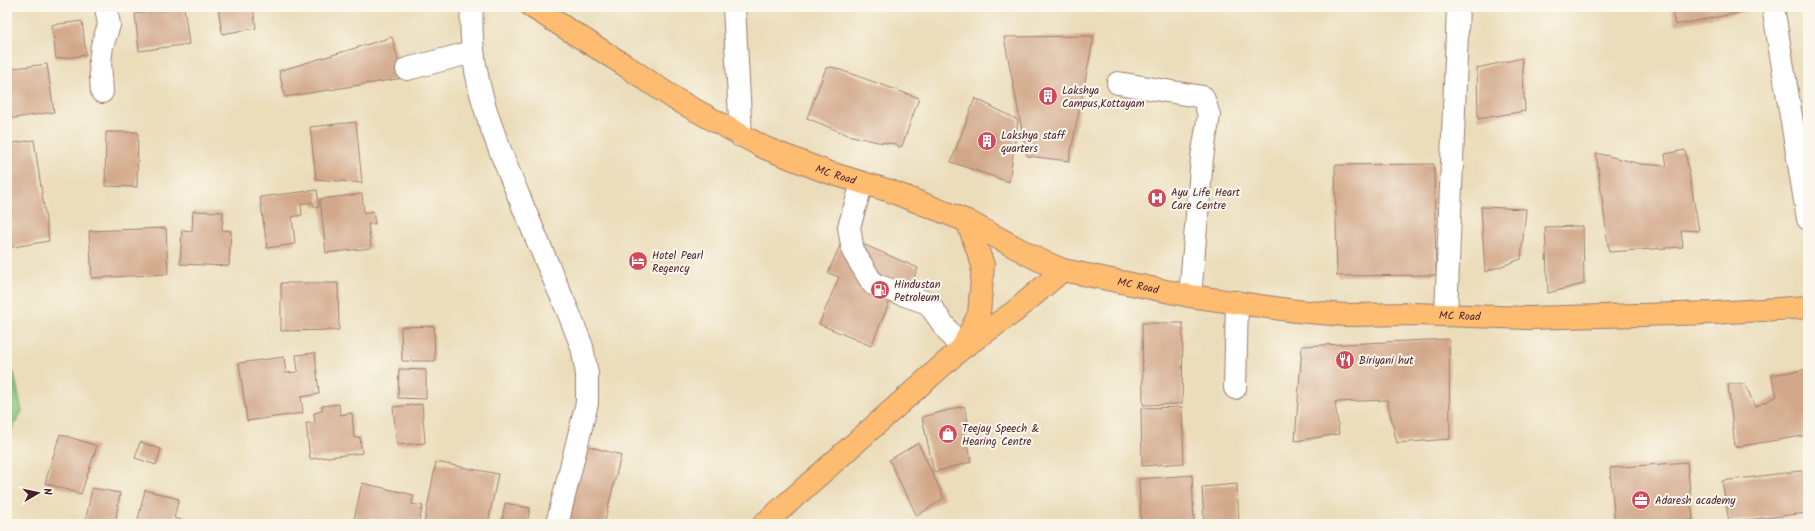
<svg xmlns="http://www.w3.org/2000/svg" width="1815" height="531" font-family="Kalam,sans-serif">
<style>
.green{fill:#88c77e;stroke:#697354}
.building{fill:#d2a788}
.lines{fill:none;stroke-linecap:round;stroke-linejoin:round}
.minor-casing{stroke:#9a7e72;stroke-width:24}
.highway-casing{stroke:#9a7e72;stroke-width:24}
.minor{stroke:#fff;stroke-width:22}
.highway{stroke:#fdbc70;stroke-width:22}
.labels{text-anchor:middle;stroke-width:4;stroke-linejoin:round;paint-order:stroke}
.poi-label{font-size:11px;fill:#4a1f2b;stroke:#fbf7ec;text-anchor:start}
.street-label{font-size:11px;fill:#4a1f2b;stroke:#fbf7ec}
</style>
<rect width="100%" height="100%" fill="#fbf7ec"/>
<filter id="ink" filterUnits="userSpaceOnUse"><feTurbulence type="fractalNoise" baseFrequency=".025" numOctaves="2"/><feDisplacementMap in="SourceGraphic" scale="8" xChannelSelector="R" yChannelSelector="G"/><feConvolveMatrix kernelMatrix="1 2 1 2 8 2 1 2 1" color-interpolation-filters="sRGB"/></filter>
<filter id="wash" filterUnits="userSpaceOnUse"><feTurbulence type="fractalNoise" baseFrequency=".012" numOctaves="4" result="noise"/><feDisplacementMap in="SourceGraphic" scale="16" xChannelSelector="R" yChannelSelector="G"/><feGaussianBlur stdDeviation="0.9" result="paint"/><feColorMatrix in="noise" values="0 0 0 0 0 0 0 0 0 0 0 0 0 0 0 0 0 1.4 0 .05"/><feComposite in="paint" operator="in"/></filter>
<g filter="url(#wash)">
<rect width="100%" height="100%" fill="#ebddba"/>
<!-- green -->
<path class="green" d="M 7,373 L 14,373 L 22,411 L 7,438 Z"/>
<g id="blocks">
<!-- building -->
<path class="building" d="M 184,7 L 189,44 L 139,51 L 135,14 Z
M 218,7 L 253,7 L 256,28 L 222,34 Z
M 1671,7 L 1748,7 L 1748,11 L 1675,25 Z
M 82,21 L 86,55 L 56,59 L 52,25 Z
M 1094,36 L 1069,161 L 1027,156 L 1004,37 Z
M 392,37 L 403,78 L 285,97 L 279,71 Z
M 1522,58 L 1525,111 L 1478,119 L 1477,68 Z
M 47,64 L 54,112 L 7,119 L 7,69 Z
M 832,67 L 919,98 L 902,146 L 899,147 L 896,144 L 878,142 L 848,135 L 807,118 L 826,68 Z
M 975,98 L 1018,120 L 1009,182 L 951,162 Z
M 1808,116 L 1808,139 L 1807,139 L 1804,117 Z
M 356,122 L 362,183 L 316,179 L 310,127 Z
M 106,132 L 138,132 L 137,187 L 105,186 Z
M 34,140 L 49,241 L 7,248 L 7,144 Z
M 1685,150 L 1699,231 L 1681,230 L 1683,247 L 1609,252 L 1596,153 L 1641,164 L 1667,166 L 1665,154 Z
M 1434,164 L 1436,275 L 1337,276 L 1335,165 Z
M 317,190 L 319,207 L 314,207 L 313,202 L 301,204 L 302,215 L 292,217 L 295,244 L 267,248 L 260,197 Z
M 362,194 L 364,213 L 373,211 L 375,224 L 368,224 L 371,248 L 326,253 L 320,199 Z
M 1481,207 L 1526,209 L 1521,259 L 1485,272 Z
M 193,211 L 223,212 L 222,230 L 231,231 L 229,266 L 180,264 L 182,230 L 192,231 Z
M 1583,226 L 1584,284 L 1548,293 L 1545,227 Z
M 166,228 L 168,274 L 92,278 L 89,231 Z
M 844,236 L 918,268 L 902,306 L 890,301 L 871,346 L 819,324 L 839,277 L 828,273 Z
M 281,283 L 338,283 L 339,330 L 281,331 Z
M 1142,323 L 1183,323 L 1182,404 L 1143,405 Z
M 434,326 L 435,361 L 402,361 L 401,327 Z
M 1449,339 L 1450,439 L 1397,443 L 1387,400 L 1335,402 L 1339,434 L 1295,441 L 1302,346 Z
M 315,353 L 319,394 L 301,397 L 303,413 L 247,421 L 239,363 L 284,357 L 286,373 L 298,372 L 296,355 Z
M 399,369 L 426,370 L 426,399 L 398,398 Z
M 1808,369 L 1808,435 L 1735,447 L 1728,384 L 1745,384 L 1755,407 L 1777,396 L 1771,375 Z
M 339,404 L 340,415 L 352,413 L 354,438 L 360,437 L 362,453 L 310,459 L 306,423 L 315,423 L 314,413 L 322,411 L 322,406 Z
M 422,404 L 425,443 L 397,445 L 393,407 Z
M 964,406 L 970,430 L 964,432 L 971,462 L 934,472 L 922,417 Z
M 1182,407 L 1184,463 L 1142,466 L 1141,408 Z
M 60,434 L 97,446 L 81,494 L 45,483 Z
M 140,442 L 161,449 L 156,465 L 135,458 Z
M 918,443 L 944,498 L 917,516 L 889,460 Z
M 580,444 L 621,455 L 604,524 L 560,524 Z
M 436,462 L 498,474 L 488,524 L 424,524 Z
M 1687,462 L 1693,520 L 1646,524 L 1615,524 L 1610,468 Z
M 1808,470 L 1808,513 L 1729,522 L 1722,481 Z
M 1192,475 L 1194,524 L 1141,524 L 1139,479 Z
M 362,483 L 414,495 L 412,504 L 423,506 L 418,524 L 353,524 Z
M 1237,484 L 1239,524 L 1204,524 L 1202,487 Z
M 92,488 L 120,493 L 115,524 L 85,524 Z
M 145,490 L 179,499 L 174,518 L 196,524 L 137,524 Z
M 505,503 L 530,508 L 527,524 L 501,524 Z"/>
</g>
</g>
<g filter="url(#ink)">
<use href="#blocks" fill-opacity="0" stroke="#9a7e72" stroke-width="1"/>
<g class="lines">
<defs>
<path id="minor" d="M 472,7 C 467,75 494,138 520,199 C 536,238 553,277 570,316 L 582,347 L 587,374 L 587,403 L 557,524
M 734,7 L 741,136
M 1773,7 L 1808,219
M 407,69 L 473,52
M 1118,83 L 1203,97 L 1209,115 L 1202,158 L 1190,296
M 102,92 L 100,62 L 102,46 L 109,25 L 106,7
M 862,183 L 849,227 L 853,251 L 873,284 L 928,303 L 961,349
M 1446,315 L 1458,7
M 1235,388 L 1237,302"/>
<g id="highway">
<path id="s1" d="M 532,7 L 623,64 L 675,99 L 765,148 L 827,172 L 890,191 L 967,221 L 1037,259 L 1063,270 L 1190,296 L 1296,311 L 1345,315 L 1415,314 L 1528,318 L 1714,313 L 1808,307"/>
<path d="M 963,346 L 979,314 L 983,265 L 967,221"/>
<path d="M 764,524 L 961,349 L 1014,312 L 1063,270"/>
</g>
</defs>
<!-- minor casing -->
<use href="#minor" class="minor-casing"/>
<!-- highway casing -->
<use href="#highway" class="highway-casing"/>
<!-- minor -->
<use href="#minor" class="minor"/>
<!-- highway -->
<use href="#highway" class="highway"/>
</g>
</g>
<!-- icons -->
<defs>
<symbol id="building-disc" viewBox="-11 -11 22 22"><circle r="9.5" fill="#d1495b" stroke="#fbf7ec"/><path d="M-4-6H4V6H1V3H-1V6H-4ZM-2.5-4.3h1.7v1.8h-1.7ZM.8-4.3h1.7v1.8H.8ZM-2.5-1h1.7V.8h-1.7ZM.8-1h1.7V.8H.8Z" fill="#fff"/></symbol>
<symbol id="hospital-disc" viewBox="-11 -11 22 22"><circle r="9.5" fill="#d1495b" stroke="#fbf7ec"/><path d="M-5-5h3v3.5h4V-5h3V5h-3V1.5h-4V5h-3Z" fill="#fff"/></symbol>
<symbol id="hotel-disc" viewBox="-11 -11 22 22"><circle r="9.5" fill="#d1495b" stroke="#fbf7ec"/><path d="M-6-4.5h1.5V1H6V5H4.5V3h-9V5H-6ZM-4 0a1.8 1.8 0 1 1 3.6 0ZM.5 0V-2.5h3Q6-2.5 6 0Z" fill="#fff"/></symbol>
<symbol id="fuel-disc" viewBox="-11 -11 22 22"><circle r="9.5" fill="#d1495b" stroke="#fbf7ec"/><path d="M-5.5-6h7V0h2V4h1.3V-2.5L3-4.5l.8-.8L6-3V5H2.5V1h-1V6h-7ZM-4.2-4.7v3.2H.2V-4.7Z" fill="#fff"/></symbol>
<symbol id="restaurant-disc" viewBox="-11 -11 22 22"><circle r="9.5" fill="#d1495b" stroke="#fbf7ec"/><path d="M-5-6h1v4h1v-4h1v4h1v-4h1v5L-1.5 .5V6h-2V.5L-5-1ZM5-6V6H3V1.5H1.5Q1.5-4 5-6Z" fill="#fff"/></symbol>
<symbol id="shop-disc" viewBox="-11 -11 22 22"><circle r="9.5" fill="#d1495b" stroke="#fbf7ec"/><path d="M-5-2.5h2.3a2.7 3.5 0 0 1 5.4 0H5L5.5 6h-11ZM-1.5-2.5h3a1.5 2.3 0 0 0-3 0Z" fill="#fff"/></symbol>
<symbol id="office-disc" viewBox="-11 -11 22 22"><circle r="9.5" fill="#d1495b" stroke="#fbf7ec"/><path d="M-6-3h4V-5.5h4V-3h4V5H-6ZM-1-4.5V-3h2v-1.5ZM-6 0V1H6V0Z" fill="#fff"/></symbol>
</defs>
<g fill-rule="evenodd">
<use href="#building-disc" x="1037" y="85" width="22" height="22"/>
<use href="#building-disc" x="976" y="130" width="22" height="22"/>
<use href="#hospital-disc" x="1146" y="187" width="22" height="22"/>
<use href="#hotel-disc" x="627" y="250" width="22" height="22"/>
<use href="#fuel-disc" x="869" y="279" width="22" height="22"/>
<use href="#restaurant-disc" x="1334" y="349" width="22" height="22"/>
<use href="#shop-disc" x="937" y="423" width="22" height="22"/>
<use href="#office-disc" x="1630" y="489" width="22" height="22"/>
</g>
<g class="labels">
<!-- poi labels -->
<g class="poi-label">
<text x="1062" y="94">Lakshya<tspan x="1062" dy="13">Campus,Kottayam</tspan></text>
<text x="1001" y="139">Lakshya staff<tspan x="1001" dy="13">quarters</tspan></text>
<text x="1171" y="196">Ayu Life Heart<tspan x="1171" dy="13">Care Centre</tspan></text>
<text x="652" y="259">Hotel Pearl<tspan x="652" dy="13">Regency</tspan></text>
<text x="894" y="288">Hindustan<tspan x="894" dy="13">Petroleum</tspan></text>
<text x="1359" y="364">Biriyani hut</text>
<text x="962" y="432">Teejay Speech &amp;<tspan x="962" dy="13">Hearing Centre</tspan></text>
<text x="1655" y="504">Adaresh academy</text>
</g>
<!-- street labels -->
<g class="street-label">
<text dy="4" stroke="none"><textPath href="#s1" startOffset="348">MC Road</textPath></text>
<text dy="4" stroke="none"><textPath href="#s1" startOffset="672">MC Road</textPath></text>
<text dy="4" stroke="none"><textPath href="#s1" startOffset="996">MC Road</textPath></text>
</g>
</g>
<!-- margin -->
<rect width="1815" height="531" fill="none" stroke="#fbf7ec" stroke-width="24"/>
<!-- north arrow -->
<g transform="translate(38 493) rotate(81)" stroke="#fbf7ec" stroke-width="3" paint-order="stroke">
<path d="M0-3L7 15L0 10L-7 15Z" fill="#4a1f2b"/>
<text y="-6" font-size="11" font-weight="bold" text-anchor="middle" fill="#4a1f2b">N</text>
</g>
</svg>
